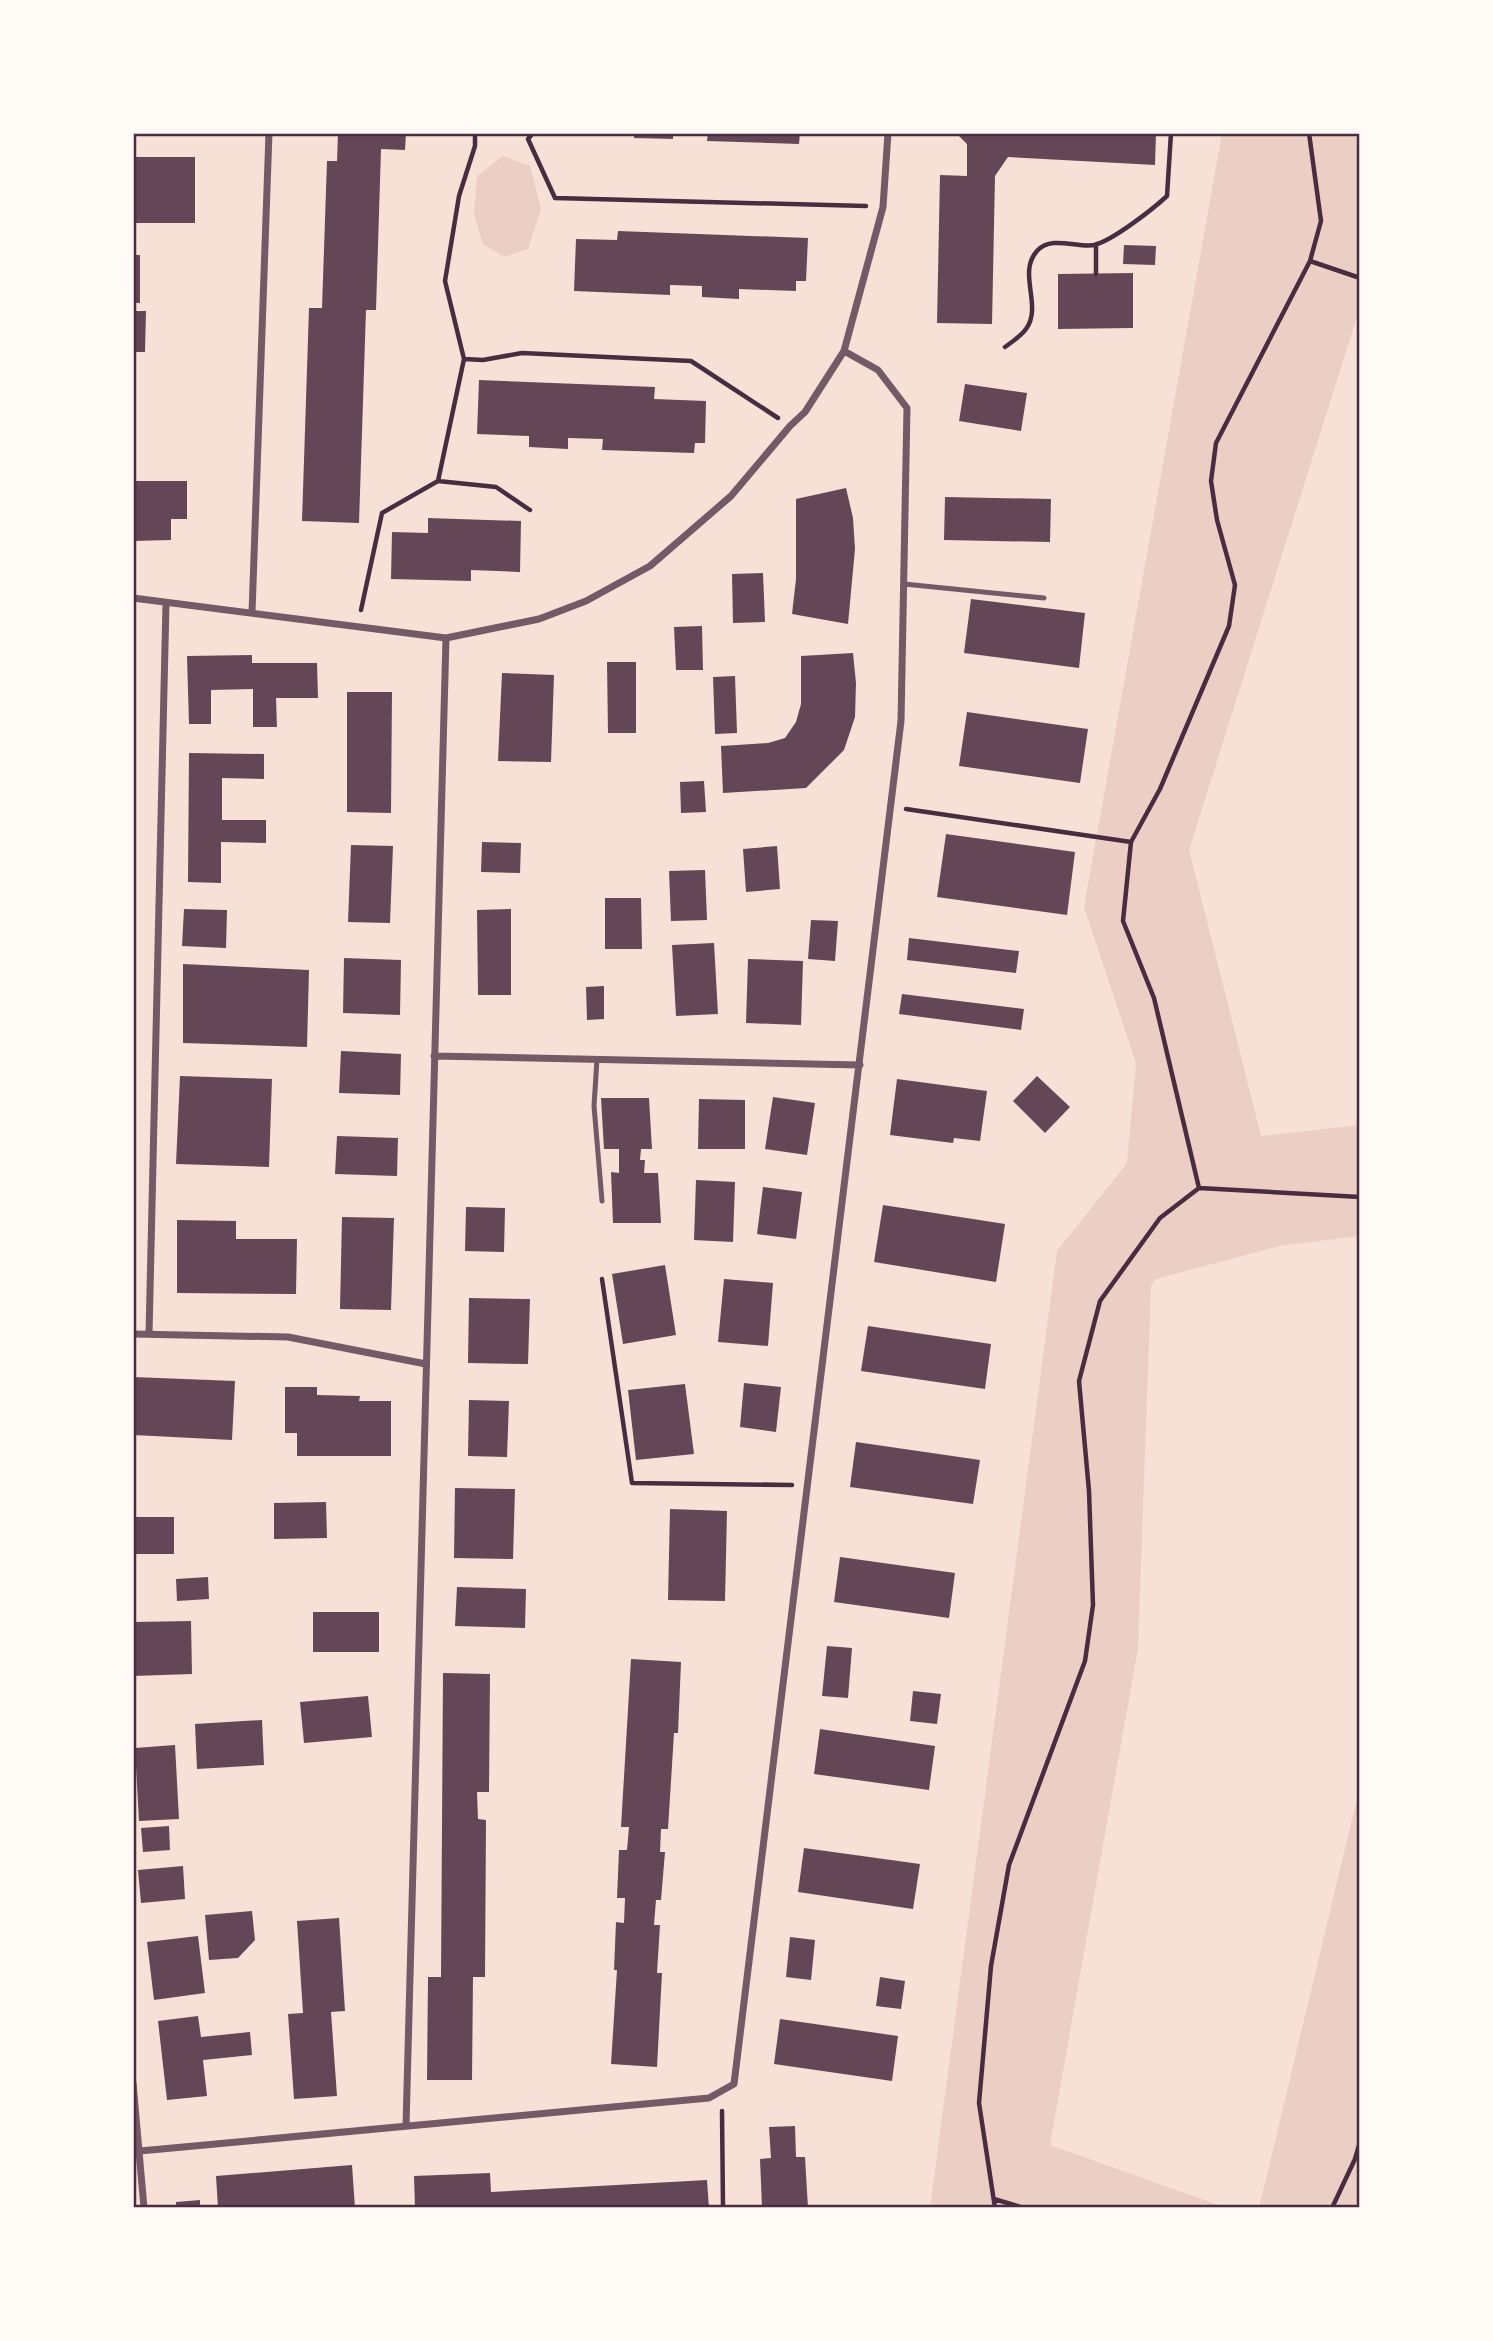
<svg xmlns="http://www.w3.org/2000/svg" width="1493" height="2341" font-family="Roboto,sans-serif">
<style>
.green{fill:#ebcfc5}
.building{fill:#644757}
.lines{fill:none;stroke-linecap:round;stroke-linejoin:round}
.path{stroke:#4a2c40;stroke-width:4.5}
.service{stroke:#755966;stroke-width:5}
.minor{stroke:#755966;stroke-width:7}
.neatline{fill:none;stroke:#4a2c40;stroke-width:2.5}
</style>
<rect width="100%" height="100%" fill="#f7e1d7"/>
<!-- green -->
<path class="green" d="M 1222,133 L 1360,133 L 1360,321 L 1356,320 L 1189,850 L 1261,1136 L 1360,1125 L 1360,1236 L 1279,1246 L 1156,1279 L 1151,1286 L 1138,1648 L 1050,2145 L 1227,2208 L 930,2208 L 1057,1251 L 1127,1163 L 1136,1063 L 1084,907 Z
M 503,156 L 530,166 L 541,209 L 528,249 L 504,257 L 483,244 L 474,215 L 477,176 Z
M 1360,1786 L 1360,2208 L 1259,2208 Z"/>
<!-- building -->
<path class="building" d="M 338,133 L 406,133 L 405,150 L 381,149 L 376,310 L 366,310 L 359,523 L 302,521 L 309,308 L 322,308 L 327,161 L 337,161 Z
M 634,133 L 673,133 L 673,139 L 634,138 Z
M 708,133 L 800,133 L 799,144 L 707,141 Z
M 956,133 L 1156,133 L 1155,165 L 1008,157 L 995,176 L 992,324 L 937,323 L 940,175 L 967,176 L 967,144 Z
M 133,157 L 195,157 L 195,223 L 133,223 Z
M 618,231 L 808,238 L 806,281 L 796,281 L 796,291 L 739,289 L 739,299 L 702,297 L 702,286 L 670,285 L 670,295 L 574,291 L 576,239 L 617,240 Z
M 1124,245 L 1156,246 L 1155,265 L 1123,264 Z
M 133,255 L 140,255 L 140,303 L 133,303 Z
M 1133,273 L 1133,328 L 1058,329 L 1058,274 Z
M 133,311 L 146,311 L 145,352 L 133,352 Z
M 479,380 L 655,387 L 654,399 L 706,401 L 705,443 L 695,443 L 694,453 L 602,450 L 603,439 L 568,438 L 568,449 L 529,447 L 529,436 L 477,434 Z
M 965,384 L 1027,393 L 1021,431 L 959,421 Z
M 133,481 L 187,481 L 187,519 L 171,519 L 171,540 L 133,541 Z
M 846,488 L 853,518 L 855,549 L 848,624 L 792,614 L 796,579 L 796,499 Z
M 945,497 L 1051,499 L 1050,542 L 944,540 Z
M 428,518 L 521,521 L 520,572 L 471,570 L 471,581 L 391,579 L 392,532 L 428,533 Z
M 763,573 L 765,622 L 733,623 L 732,574 Z
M 971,599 L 1085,613 L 1079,668 L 964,653 Z
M 702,626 L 703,670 L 676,670 L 674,627 Z
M 853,653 L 856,683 L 855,717 L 844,750 L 806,788 L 723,793 L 721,746 L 768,743 L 785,738 L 796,722 L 801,704 L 801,656 Z
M 252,655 L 252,663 L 317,663 L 318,698 L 276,698 L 277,727 L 253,727 L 253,689 L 211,690 L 211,724 L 189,724 L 187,656 Z
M 607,662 L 636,662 L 636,733 L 608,733 Z
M 502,673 L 554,675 L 551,762 L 498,761 Z
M 735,676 L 737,733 L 715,734 L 713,677 Z
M 347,692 L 392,692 L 391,813 L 347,812 Z
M 967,712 L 1088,729 L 1080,783 L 959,766 Z
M 189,753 L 264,754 L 264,779 L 222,778 L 222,820 L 266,820 L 266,843 L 221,842 L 221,883 L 188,882 Z
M 704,781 L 706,812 L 681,813 L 680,782 Z
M 946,834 L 1075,852 L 1067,915 L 937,897 Z
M 482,842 L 521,843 L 520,873 L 481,872 Z
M 351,845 L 393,846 L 390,923 L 348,922 Z
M 777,846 L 780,889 L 746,892 L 743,849 Z
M 705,870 L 707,920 L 671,921 L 669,871 Z
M 605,898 L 641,898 L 642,949 L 605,949 Z
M 184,909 L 227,910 L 226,948 L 182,946 Z
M 511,909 L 511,995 L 478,995 L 477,910 Z
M 811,920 L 838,921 L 835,961 L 808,959 Z
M 909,938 L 1019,951 L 1016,973 L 907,960 Z
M 714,943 L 718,1014 L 676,1016 L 672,945 Z
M 344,958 L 401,960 L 400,1015 L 343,1013 Z
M 748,959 L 803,961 L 801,1025 L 746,1023 Z
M 183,964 L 309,970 L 307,1047 L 183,1043 Z
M 604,986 L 604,1019 L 587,1020 L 586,987 Z
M 902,994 L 1024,1009 L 1021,1030 L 899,1014 Z
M 341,1051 L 401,1054 L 400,1095 L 339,1093 Z
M 180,1076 L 272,1079 L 269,1167 L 176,1164 Z
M 1037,1076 L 1070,1107 L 1045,1133 L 1013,1101 Z
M 897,1079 L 987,1091 L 980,1141 L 954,1138 L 953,1143 L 890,1135 Z
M 773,1097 L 815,1103 L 807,1155 L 765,1149 Z
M 601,1098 L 649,1098 L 652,1149 L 641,1149 L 640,1160 L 645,1160 L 644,1173 L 658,1173 L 661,1223 L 613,1223 L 611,1172 L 619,1173 L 619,1149 L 604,1149 Z
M 699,1099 L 745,1100 L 745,1149 L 698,1149 Z
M 337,1136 L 398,1138 L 397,1176 L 335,1174 Z
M 696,1180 L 735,1182 L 733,1242 L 694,1240 Z
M 763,1187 L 802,1192 L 796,1239 L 757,1234 Z
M 883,1205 L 1005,1224 L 996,1282 L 874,1262 Z
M 466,1207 L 505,1208 L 504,1252 L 465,1251 Z
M 342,1217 L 394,1218 L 391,1310 L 340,1309 Z
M 177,1220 L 236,1221 L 236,1239 L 297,1239 L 296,1294 L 177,1293 Z
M 665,1265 L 676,1335 L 623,1344 L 612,1274 Z
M 724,1279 L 773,1283 L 768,1346 L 718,1342 Z
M 469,1298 L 530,1299 L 528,1364 L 468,1363 Z
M 868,1326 L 991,1344 L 985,1389 L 861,1371 Z
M 133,1377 L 235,1381 L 232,1440 L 133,1435 Z
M 744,1383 L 781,1387 L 776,1432 L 740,1427 Z
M 685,1384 L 694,1454 L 636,1460 L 628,1390 Z
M 285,1387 L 317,1387 L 317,1395 L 360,1396 L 359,1401 L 391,1401 L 391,1456 L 297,1456 L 297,1433 L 285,1433 Z
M 469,1400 L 509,1401 L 507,1457 L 468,1456 Z
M 856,1442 L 980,1460 L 973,1504 L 850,1487 Z
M 455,1488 L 515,1489 L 513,1559 L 454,1558 Z
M 326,1502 L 327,1538 L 274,1539 L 274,1503 Z
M 670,1509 L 727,1511 L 725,1601 L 668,1600 Z
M 133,1517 L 174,1517 L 174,1554 L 133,1554 Z
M 840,1557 L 955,1573 L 949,1618 L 834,1602 Z
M 208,1577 L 209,1599 L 177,1601 L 176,1579 Z
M 457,1587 L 526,1589 L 525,1628 L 455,1626 Z
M 313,1612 L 379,1612 L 379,1652 L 313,1652 Z
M 191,1621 L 192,1674 L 133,1676 L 133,1622 Z
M 827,1646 L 852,1648 L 848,1698 L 822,1696 Z
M 631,1659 L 681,1662 L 678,1733 L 674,1733 L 668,1829 L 661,1829 L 660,1852 L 665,1852 L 661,1900 L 656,1900 L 654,1925 L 660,1925 L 657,1973 L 662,1973 L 657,2067 L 611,2064 L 617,1970 L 614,1970 L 616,1922 L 624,1923 L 625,1898 L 617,1898 L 619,1850 L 627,1850 L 629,1827 L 621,1827 Z
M 443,1673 L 490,1674 L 489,1792 L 477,1792 L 478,1819 L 486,1820 L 485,1977 L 473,1977 L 472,2080 L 427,2080 L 428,1977 L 441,1977 Z
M 913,1691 L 941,1694 L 937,1724 L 910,1721 Z
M 368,1696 L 372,1737 L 304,1743 L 300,1702 Z
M 262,1720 L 264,1765 L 197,1769 L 195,1724 Z
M 820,1729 L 935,1746 L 929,1790 L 814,1774 Z
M 175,1745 L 179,1819 L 139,1821 L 135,1748 Z
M 169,1826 L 170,1850 L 143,1852 L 141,1828 Z
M 804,1848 L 920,1864 L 913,1909 L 798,1892 Z
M 183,1866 L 185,1899 L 141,1903 L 138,1870 Z
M 252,1911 L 255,1940 L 238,1958 L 209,1960 L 205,1915 Z
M 339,1918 L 345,2011 L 331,2012 L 337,2096 L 294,2099 L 288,2014 L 303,2013 L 297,1921 Z
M 198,1936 L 205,1993 L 154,2000 L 147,1942 Z
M 790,1937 L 815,1940 L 811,1980 L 786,1977 Z
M 880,1977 L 905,1981 L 901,2009 L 876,2006 Z
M 198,2016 L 201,2037 L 250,2032 L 252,2055 L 203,2060 L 207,2096 L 167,2100 L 158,2021 Z
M 780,2019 L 898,2036 L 892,2081 L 774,2064 Z
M 795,2126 L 796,2157 L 805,2157 L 808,2208 L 762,2208 L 760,2159 L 771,2158 L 769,2127 Z
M 352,2165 L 355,2208 L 218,2208 L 216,2176 Z
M 490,2173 L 491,2192 L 707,2180 L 709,2208 L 415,2208 L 414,2176 Z
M 200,2200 L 200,2208 L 176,2208 L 176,2202 Z"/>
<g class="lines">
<!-- path -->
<path class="path" d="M 533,133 L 528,139 L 555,198 L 866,206
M 1096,245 L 1096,274
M 1310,261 L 1360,278
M 1005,347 C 1012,342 1021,336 1026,329 C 1043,306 1017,273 1037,251 C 1051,235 1077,248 1094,245 C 1112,241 1153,209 1167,196 L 1171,133
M 464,359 L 483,360 L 522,353 L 691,361 L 778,418
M 438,481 L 496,487 L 530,510
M 361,610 L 382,513 L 438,481 L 464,359 L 445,281 L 459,196 L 475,146 L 475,133
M 906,809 L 1131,842
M 1199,1188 L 1154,998 L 1123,921 L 1131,842 L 1160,789 L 1229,626 L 1235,585 L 1217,520 L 1211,481 L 1216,443 L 1310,261 L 1321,221 L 1309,133
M 602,1279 L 632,1483 L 792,1485
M 722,2111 L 723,2208
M 994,2199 L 1024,2208
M 995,2208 L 979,2103 L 991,1966 L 1009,1865 L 1085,1661 L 1093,1605 L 1089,1491 L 1079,1381 L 1100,1301 L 1160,1218 L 1199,1188 L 1360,1197
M 1332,2208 L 1355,2159 L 1360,2142"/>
<!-- service -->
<path class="service" d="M 904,584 L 1044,598
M 597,1059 L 594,1106 L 602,1201"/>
<!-- minor -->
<path class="minor" d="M 133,598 L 446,638 L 539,619 L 586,601 L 650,566 L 731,496 L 790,426 L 805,412 L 844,351 L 883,207 L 888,133
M 252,613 L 269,133
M 434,1056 L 860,1065
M 133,1334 L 288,1337 L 426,1364
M 149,1334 L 166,603
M 133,2083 L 144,2208
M 406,2126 L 446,638
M 140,2151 L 709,2098 L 734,2084 L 901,721 L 907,408 L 878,370 L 844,351"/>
</g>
<!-- border -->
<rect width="1493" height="2341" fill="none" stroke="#fffaf5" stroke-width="270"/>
<rect x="135" y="135" width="1223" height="2071" class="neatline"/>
</svg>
